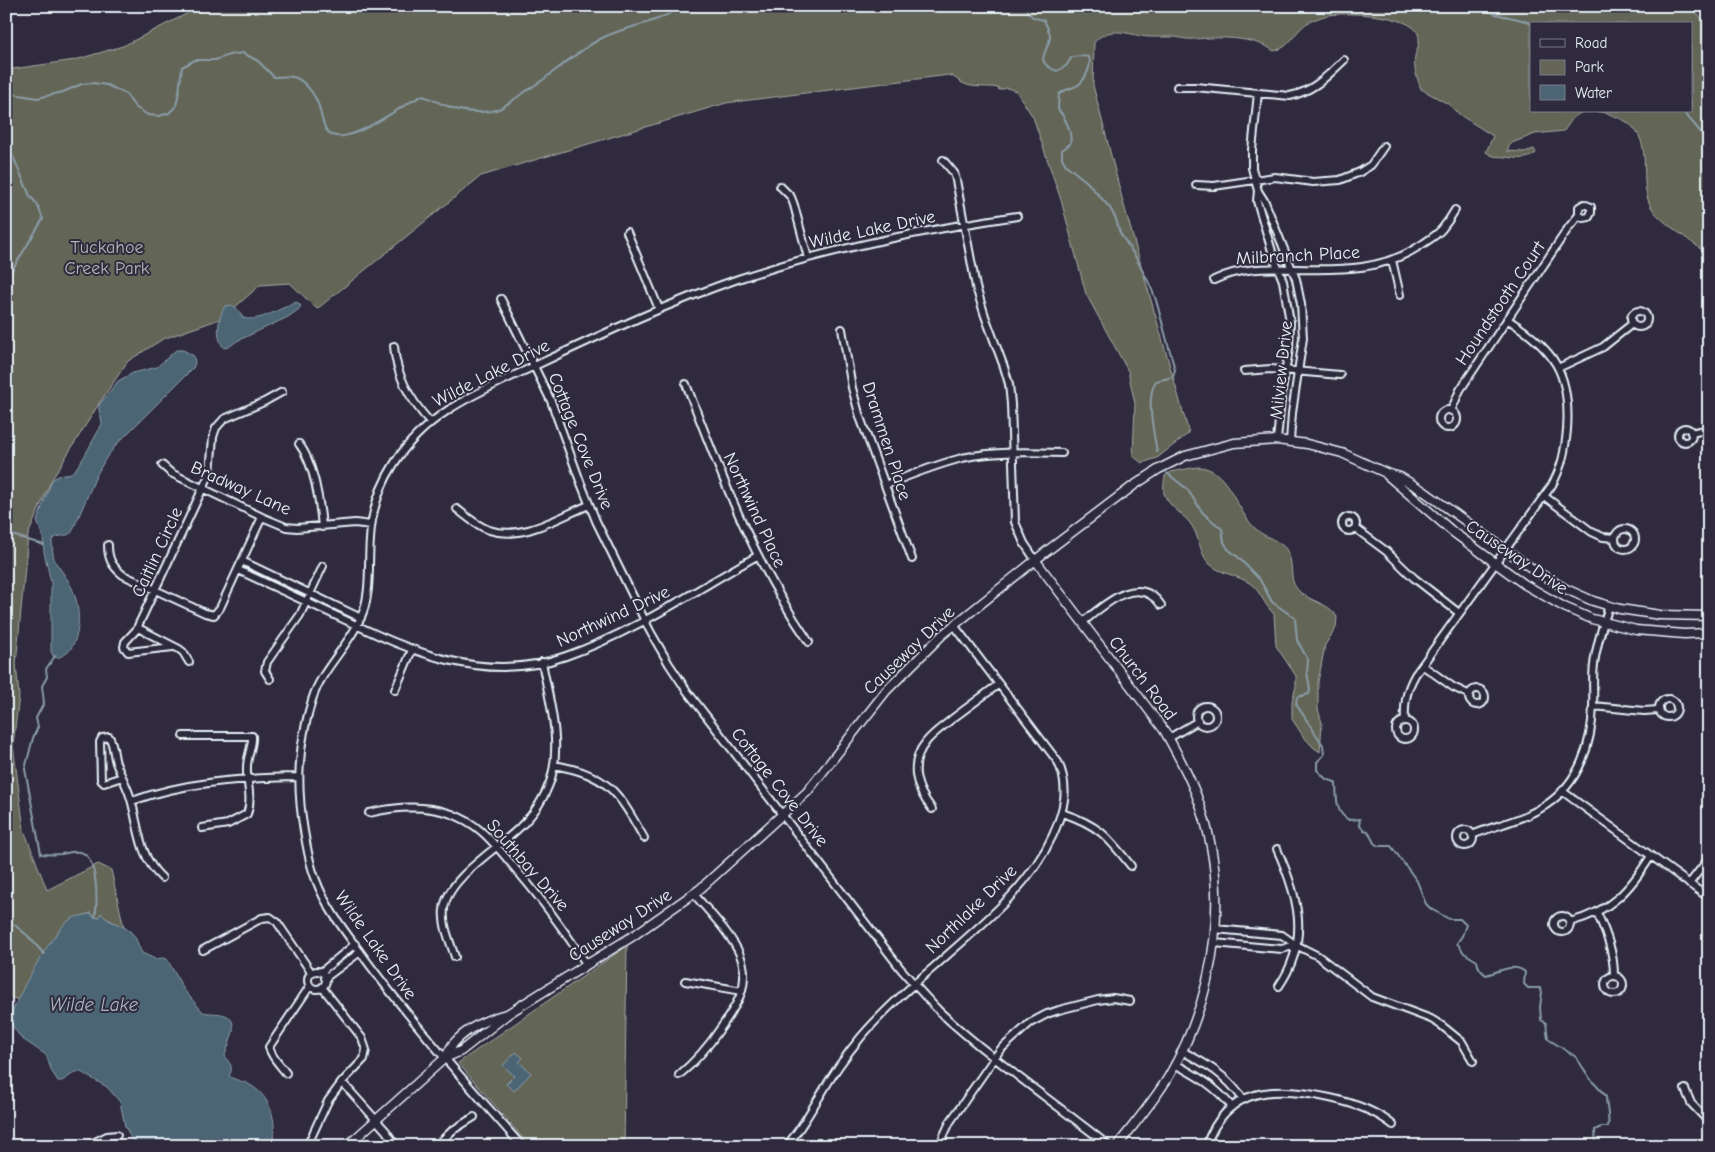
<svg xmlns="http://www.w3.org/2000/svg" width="1715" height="1152" font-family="'Comic Neue',sans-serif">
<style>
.green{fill:#646556;stroke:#a6aba7;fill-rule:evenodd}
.water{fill:#4c6575;stroke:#8a9da9}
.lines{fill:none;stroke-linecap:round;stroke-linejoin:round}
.stream{stroke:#8a9da9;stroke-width:2}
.minor-casing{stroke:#e8f1f8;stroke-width:10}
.tertiary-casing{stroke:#e8f1f8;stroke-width:11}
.minor{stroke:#2f2a3d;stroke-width:6}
.tertiary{stroke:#2f2a3d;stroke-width:8}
.labels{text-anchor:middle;stroke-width:4;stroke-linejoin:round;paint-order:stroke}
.street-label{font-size:18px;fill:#e8f1f8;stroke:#2f2a3d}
.park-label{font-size:18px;fill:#b3b9b7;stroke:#2f2a3d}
.water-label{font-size:19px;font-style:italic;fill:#aab9c4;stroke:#2f2a3d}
</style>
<rect width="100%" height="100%" fill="#2f2a3d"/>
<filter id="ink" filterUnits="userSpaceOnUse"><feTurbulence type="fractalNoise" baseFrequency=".02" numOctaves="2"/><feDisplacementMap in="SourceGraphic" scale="10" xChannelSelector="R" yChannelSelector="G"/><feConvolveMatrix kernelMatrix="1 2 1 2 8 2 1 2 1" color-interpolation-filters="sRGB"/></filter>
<g filter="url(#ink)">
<!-- green -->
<path class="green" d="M 202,6 L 1690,6 L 1709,26 L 1709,256 C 1694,242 1663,224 1653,210 C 1634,183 1660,135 1619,118 C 1613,116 1608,113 1601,112 C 1579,110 1576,113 1564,131 L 1535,134 L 1512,143 L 1509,146 L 1507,151 L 1524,152 L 1534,149 L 1536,153 C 1526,161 1517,158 1505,157 C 1495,156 1495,158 1486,152 L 1493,136 L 1460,115 L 1448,104 L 1421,89 C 1417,78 1413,67 1415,56 C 1417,49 1421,41 1418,34 C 1411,14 1347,12 1329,15 C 1323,16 1316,19 1311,21 C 1294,29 1292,48 1274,51 C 1252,36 1220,37 1194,39 C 1188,40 1181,38 1175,37 C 1166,37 1157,37 1148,37 C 1137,36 1124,31 1113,32 C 1105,33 1098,37 1094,43 L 1093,85 L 1123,202 L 1189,433 L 1157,458 L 1142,463 L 1133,456 L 1135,404 L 1128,371 L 1086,294 L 1061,200 L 1033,117 L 1016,91 L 1007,88 L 999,90 L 999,88 C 989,86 977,88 967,85 C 960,83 956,77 949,75 L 726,103 L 481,176 L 317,309 L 290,283 L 260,285 L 223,318 L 163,339 L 128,361 L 100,402 L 51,481 L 28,535 L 16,664 L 19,696 L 13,745 L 24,830 L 47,890 L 98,864 L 111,870 L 124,928 L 104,917 L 101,914 L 100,918 L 91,916 L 91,913 L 68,921 L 56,934 L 18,1000 L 6,995 L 6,70 L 75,60 L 123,46 ZM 1531,24 L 1691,24 L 1691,111 L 1531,111 Z
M 1197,467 C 1229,466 1236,513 1257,530 C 1266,538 1279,540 1286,549 C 1295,561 1288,579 1297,589 C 1308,602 1329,602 1337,617 L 1336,628 L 1325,645 L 1318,682 L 1318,709 L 1322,723 L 1320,752 L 1313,747 L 1303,736 L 1292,719 L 1292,702 L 1296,686 L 1296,676 L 1276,646 L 1274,614 C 1264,605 1261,592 1251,584 C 1239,575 1215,573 1207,561 C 1200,552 1199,537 1192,526 C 1186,516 1172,509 1166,498 C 1162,492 1164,483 1165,476 L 1171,472 Z
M 627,946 L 624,1146 L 530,1146 L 458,1063 Z"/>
<!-- water -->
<path class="water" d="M 297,302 L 301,306 L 298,310 L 288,317 L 237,341 L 229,347 L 224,348 C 215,338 218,317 225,306 C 235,303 239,310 243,318 C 260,323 281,307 297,302 Z
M 176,350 L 183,350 L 194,356 L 195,363 L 193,368 L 117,444 L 106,458 L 97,474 L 72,532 C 66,538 57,534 52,540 C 52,547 53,558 56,563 C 63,573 70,582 74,593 C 80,609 81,635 70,650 C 67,654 62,656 57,658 L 53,656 L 51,651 L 51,582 L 44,552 L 43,537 L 37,521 L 52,480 L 58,476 L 71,473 L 75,470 L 84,457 L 102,424 C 102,417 98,412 99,405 L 118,381 L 133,373 L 157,367 Z
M 92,913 L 92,916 L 99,918 L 101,913 C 108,923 122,924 131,932 C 137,938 138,946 142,953 L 155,959 L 162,958 L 167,959 L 184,990 L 203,1012 C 215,1015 236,1009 233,1032 L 225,1055 C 228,1063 235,1066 229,1076 C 236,1081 244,1081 250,1085 C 267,1094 275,1114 274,1131 C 273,1138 274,1141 270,1146 L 135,1146 L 125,1126 L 120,1102 L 107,1087 L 81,1072 L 76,1072 L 62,1081 L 58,1081 L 52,1072 L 46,1055 L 21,1038 L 9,1021 C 15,999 50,936 67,922 C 75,915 84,916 92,913 Z
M 516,1052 L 523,1058 L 519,1062 L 531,1073 L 514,1091 L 506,1084 L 514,1076 L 503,1065 Z"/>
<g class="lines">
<!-- stream -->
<path class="stream" d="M 1025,6 C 1029,17 1034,18 1044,20 C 1046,25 1049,30 1050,35 C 1051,50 1030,61 1057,71 L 1066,66 L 1072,57 L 1082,56 L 1089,57 C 1091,63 1090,67 1087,73 C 1078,92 1072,84 1059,94 L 1058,109 C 1065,117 1073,133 1070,144 L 1062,150 L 1062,158 L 1066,165 L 1087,182 L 1110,208 L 1116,219 L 1120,233 L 1135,256 L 1150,285 L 1156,300 L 1175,370 L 1173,377 L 1156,381 C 1145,397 1154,434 1157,452
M 1482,6 C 1497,20 1515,14 1531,24
M 6,93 L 38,98 L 63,92 L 82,84 L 92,83 L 107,85 L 126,94 L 135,107 L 148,115 L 159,116 L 169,113 L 176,106 L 179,92 L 182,67 L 195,60 L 215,60 L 229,55 L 243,53 L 258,61 L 274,77 C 280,77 287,76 293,77 C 304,79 315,95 318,104 C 322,114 322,130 332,135 C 353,144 402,104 422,96 C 431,98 438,103 447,106 C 461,112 477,113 492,111 C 504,109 512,100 522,94 C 529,89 537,84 544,79 C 563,65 580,50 600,39 C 626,25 657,25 681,6
M 1683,111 L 1709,142
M 6,140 L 30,196 L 37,204 L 43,219 L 11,272 L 6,275
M 1167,473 L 1187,489 L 1203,513 L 1222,529 L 1224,542 L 1228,549 L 1238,557 L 1260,580 L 1272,602 L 1295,618 L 1297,640 L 1308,660 L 1307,672 L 1310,689 L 1309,694 L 1297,697 L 1296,704 L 1323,745 L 1324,755 L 1317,762 L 1317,770 L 1326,779 L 1335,782 L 1336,784 C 1337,798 1335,813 1349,820 L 1360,819 L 1359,825 L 1364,830 L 1368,831 L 1374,843 L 1378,846 L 1391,846 L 1417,881 L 1426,904 L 1431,909 L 1449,919 L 1460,919 L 1466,925 L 1462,936 L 1457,943 L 1464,953 L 1477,961 C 1478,968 1481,971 1486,975 C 1499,972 1514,962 1525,972 L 1524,984 L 1528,988 L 1540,988 L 1542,992 L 1540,1007 L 1541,1020 L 1546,1023 L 1548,1039 L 1576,1057 L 1591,1080 L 1606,1096 C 1606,1107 1610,1116 1608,1127 L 1601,1127 L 1595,1130 L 1596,1146
M 6,533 L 44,545
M 55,656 L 46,669 L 47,677 L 42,686 L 44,703 L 36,718 L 38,727 L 33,738 L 25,769 L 41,854 C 47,854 54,855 61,854 C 67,853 74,851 80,852 C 98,855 98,904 95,917
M 6,910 L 11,922 L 28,936 L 44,954"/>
<defs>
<path id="minor" d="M 1177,87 L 1195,87 L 1290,96 C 1314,91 1327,76 1344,60
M 1258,93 L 1252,150 L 1252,168 L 1258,191 L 1257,201 L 1274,258 L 1283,281 L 1290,322 L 1289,349 L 1282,391 L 1277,440
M 943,160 L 954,173 L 956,180 L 976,287 L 985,316 L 1004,367 L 1009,384 L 1011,404 L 1015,522 L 1024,543 L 1036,561
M 1196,185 L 1214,186 L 1275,177 L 1313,182 L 1340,180 L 1360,172 L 1371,165 L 1384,146
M 780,186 L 791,197 L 794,205 L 808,258
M 1258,191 L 1265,202 L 1296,279 L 1301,304 L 1303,338 L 1292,413 L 1290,441
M 627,232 L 659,309
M 1392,260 L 1400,295
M 1214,280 C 1241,267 1266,268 1296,269 C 1341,270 1385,271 1424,243 C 1430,239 1437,235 1442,229 C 1447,223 1451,217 1455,210
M 501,299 L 551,401 L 580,481 L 596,521 L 650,631 L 669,664 L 687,691 L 901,969 C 914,984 926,998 940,1012 C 992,1060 1054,1102 1109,1146
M1631 319a8 8 0 1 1 16 0a8 8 0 1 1-16 0Z
M 842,329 L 852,388 L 860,417 L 912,559
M 394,346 C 396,376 410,400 430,422
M 1558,368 L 1603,347 L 1632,324
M 1244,371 L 1271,369 L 1340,375
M 686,384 C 721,475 753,561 809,642
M1439 419a9 9 0 1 1 18 0a9 9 0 1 1-18 0Z
M 1451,411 L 1460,390 L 1569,227 L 1579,215 L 1579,207 L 1584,204 L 1591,207 L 1591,213 L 1589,217 L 1583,218 L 1579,215
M1678 435a7 7 0 1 1 14 0a7 7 0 1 1-14 0Z
M 1691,433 L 1709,429
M 299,444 C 314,463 320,503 322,527
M 162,465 L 171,473 L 262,517 L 286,527 L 297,528 L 355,523 L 371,525
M 885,485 C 910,475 935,465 962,458 C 994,451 1029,452 1062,453
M 1544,496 L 1592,532 L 1603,537 L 1615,538
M 457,509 C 467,517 477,526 489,530 C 523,541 559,517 589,505
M1342 524a7 7 0 1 1 14 0a7 7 0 1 1-14 0Z
M 1355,528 L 1386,551 L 1414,578 L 1459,613
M1615 539a10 10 0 1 1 20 0a10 10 0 1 1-20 0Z
M 108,545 C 108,559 112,566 123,575 L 205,613 L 214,615 L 220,608 L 262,517
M 242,561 L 361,618
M 238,570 C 272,586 306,602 341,618 C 412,652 486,685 566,656 C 635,632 694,591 757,556
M 1083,622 C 1103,606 1138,572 1161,605
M 138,628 L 125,642 L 124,647 L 128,652 L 173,647
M 189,662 L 183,652 L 179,649 L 138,628 L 138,626 L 210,473 L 213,437 L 216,428 L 224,419 L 264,402 L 282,392
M 1422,665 L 1453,687 L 1470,695
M 270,679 L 265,671 L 267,662 L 300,615 L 323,566
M1469 697a8 8 0 1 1 16 0a8 8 0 1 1-16 0Z
M 395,690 L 412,650
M1659 708a9 9 0 1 1 18 0a9 9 0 1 1-18 0Z
M 1593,706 L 1644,711 L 1658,710
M1196 716a10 10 0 1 1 20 0a10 10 0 1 1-20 0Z
M1396 730a9 9 0 1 1 18 0a9 9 0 1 1-18 0Z
M 1405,721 C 1404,704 1406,691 1415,675 L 1552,485 C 1562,467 1565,451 1567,430 C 1571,373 1554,349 1507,319
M 183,736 L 252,736 C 253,746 247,756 247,767 C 246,782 253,799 247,814 L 228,824 L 202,828
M 1169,738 L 1198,721
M 554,765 C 609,775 618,792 644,838
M 122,777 L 104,783 L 101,780 L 100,742 L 102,738 L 109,737 C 114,744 113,754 116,763 C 121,776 129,789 132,803 C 139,830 140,858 162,878
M 1562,791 L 1709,898
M 132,801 C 185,782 242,778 299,777
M 932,809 C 916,789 908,764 926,742 C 933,733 944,726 952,719 C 968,707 983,696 999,684
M 369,813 C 407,804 449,804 481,831 C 495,843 507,859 519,873 C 544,902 566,933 587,965
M 1062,813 C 1099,825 1108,837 1131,866
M1457 838a8 8 0 1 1 16 0a8 8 0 1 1-16 0Z
M 1472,835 C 1496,825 1523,820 1546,805 C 1579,783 1592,745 1593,706 C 1594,692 1592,679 1594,665 C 1596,645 1603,625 1609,606
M 1277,849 C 1298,896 1311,939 1279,986
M 1689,884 L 1709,858
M 1597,913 C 1607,934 1614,953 1614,976
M1554 924a8 8 0 1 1 16 0a8 8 0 1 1-16 0Z
M 1570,922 C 1611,911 1629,891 1651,856
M 1215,929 L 1282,935 L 1296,945 L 1318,956 L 1372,997 L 1431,1019 L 1441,1025 L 1462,1042 L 1473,1061
M 1214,943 L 1282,949 L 1296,945
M 203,950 L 262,918 L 270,917 L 277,922 L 311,972
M 455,957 C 450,941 442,925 444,909 C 447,878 499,848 520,827 C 534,814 545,797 551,779 C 562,741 549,700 542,662
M308 980a9 9 0 1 1 18 0a9 9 0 1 1-18 0Z
M 321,972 L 355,944
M1605 985a9 9 0 1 1 18 0a9 9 0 1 1-18 0Z
M 325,978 L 360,952
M 685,981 L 742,991
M 1182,1051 C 1208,1065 1226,1075 1243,1099
M 1175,1064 C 1199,1077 1215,1086 1232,1107
M 286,1073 C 280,1065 271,1057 269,1047 L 310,986
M 679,1075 C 696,1061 708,1047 720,1029 C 736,1006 752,985 740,955 C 732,935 708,911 694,894
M 342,1082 L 386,1131 L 396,1146
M 1685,1089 L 1691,1103 L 1709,1122
M 309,1142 L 328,1101 L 342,1082 L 364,1059 L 366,1050 L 362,1038 L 322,987
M 87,1146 L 107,1136 L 117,1135
M 436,1146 L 453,1130 L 474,1117
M 522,1146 C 468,1085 414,1025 366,960 C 348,935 327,910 316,880 C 309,864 307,847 304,831 C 296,784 298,746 312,700 C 322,667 351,645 363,612 C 371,590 368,563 370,540 C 371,513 380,486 394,464 C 428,409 487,389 543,362 C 607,332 671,302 738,279 C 828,249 923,230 1017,216
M 786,1146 C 800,1131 809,1113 820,1096 C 832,1075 846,1055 861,1037 C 883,1011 909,988 935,966 C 979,926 1028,890 1053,835 C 1064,810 1070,788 1058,762 L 954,625
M 939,1146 L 950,1122 L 1000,1050 L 1030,1023 L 1047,1014 L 1059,1010 L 1098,1000 L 1113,998 L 1130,1001
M 1206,1146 C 1227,1085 1277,1086 1330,1098 C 1353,1103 1375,1110 1393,1125"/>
<path id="tertiary" d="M 1387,475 L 1453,532 L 1524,584 L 1564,607 L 1592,619 L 1636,630 L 1684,634 L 1709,633
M 1036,561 L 1164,730 C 1176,751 1187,772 1196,794 C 1232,887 1218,991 1169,1076 C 1154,1101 1135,1123 1117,1146
M 445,1058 C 448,1054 450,1048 453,1044 C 466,1029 487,1019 506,1014
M 347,1146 L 445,1058 L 461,1051 L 509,1013 L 633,936 L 700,889 L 807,792 L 886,691 L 942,635 L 1043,554 L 1133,486 L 1159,469 L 1185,456 L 1234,443 L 1277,440 L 1307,444 L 1342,453 L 1386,473 L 1400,477 L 1422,490 L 1534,570 L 1566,589 L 1593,601 L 1620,609 L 1660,615 L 1709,616"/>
</defs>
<!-- minor casing -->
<use href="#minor" class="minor-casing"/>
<!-- tertiary casing -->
<use href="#tertiary" class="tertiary-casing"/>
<!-- minor -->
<use href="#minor" class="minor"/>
<!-- tertiary -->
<use href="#tertiary" class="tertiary"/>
</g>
</g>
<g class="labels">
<!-- street labels -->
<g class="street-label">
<text transform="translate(872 229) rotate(-12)" y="6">Wilde Lake Drive</text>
<text transform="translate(1298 255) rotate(-3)" y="6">Milbranch Place</text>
<text transform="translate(1500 303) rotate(-56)" y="6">Houndstooth Court</text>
<text transform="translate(1281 370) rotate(-84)" y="6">Milview Drive</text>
<text transform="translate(491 373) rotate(-27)" y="6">Wilde Lake Drive</text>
<text transform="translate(581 441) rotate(68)" y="6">Cottage Cove Drive</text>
<text transform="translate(887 441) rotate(72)" y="6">Drammen Place</text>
<text transform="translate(241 488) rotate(24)" y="6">Bradway Lane</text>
<text transform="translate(755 510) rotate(65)" y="6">Northwind Place</text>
<text transform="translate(157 552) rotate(-65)" y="6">Caitlin Circle</text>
<text transform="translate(1517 557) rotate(34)" y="6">Causeway Drive</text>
<text transform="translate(613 616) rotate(-25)" y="6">Northwind Drive</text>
<text transform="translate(909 650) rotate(-44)" y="6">Causeway Drive</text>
<text transform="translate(1143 678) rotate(53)" y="6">Church Road</text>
<text transform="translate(780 787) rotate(52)" y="6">Cottage Cove Drive</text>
<text transform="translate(528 865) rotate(49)" y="6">Southbay Drive</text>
<text transform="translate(971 909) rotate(-44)" y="6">Northlake Drive</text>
<text transform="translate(620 925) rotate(-33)" y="6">Causeway Drive</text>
<text transform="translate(376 945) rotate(55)" y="6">Wilde Lake Drive</text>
</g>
<!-- park labels -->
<g class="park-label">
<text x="107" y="253">Tuckahoe<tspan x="107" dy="21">Creek Park</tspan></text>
</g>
<!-- water labels -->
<g class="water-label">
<text x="94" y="1011">Wilde Lake</text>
</g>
</g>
<!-- margin -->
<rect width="1715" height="1152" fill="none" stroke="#2f2a3d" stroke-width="25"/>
<rect x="12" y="12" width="1690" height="1127" fill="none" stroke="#e8f1f8" stroke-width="2" filter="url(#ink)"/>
<!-- legend -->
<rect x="1530" y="22" width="162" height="90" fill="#2f2a3d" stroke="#797a88"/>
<rect x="1540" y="39" width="25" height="8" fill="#2f2a3d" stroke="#797a88"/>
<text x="1575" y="48" font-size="15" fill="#e8f1f8">Road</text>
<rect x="1540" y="60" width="25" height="15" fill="#646556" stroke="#797a88"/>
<text x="1575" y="72" font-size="15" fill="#e8f1f8">Park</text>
<rect x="1540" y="85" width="25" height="15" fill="#4c6575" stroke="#797a88"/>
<text x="1575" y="98" font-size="15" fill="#e8f1f8">Water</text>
</svg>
